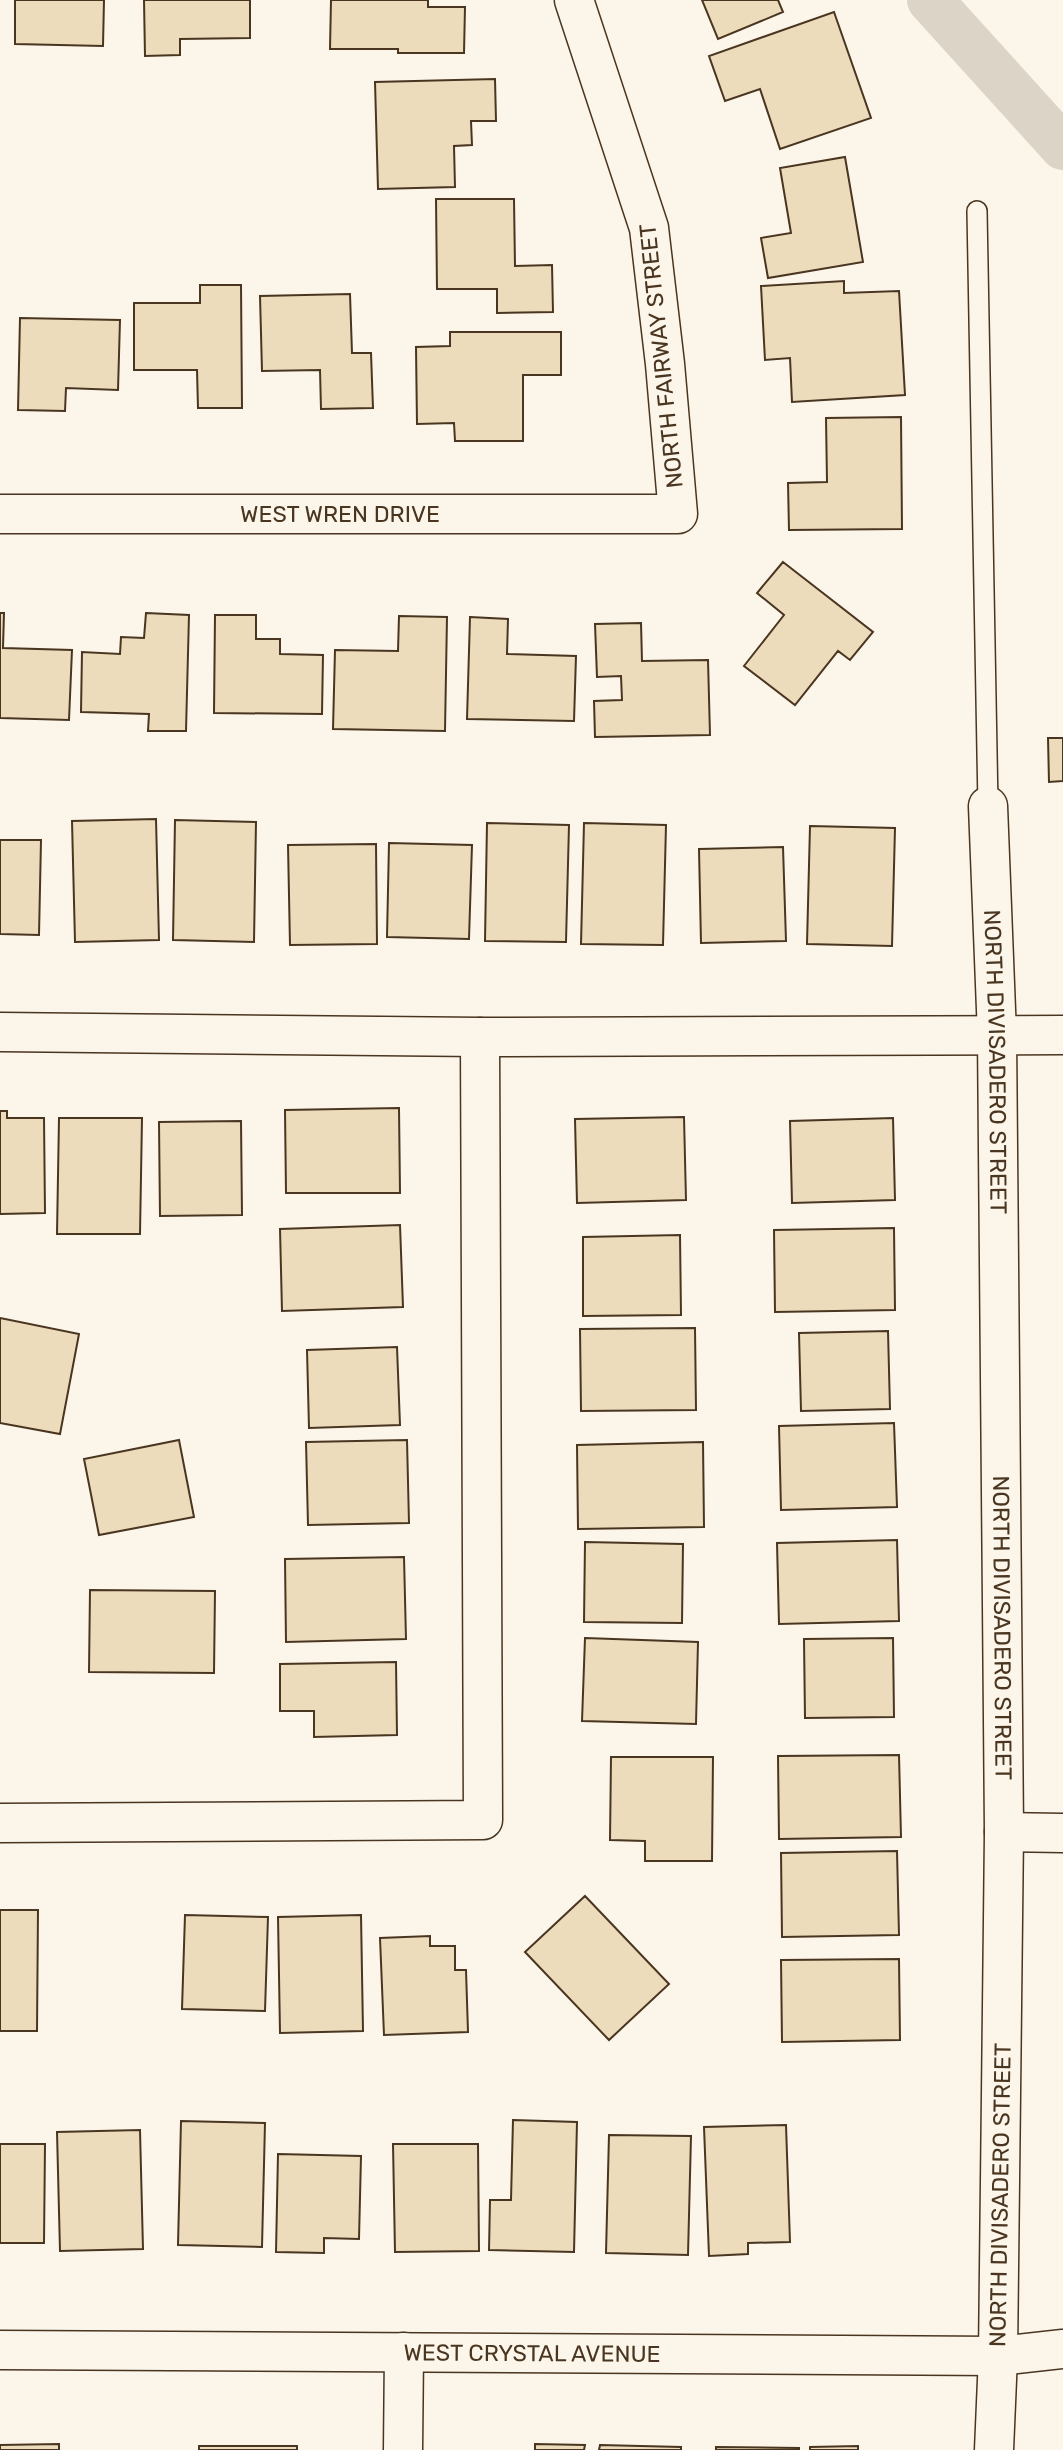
<svg xmlns="http://www.w3.org/2000/svg" width="1063" height="2450" font-family="Rubik,sans-serif">
<style>
.lines{fill:none;stroke-linecap:round;stroke-linejoin:round}
.canal{stroke:#dcd4c6;stroke-width:46}
.building{fill:#ecdcbc;stroke:#4a3520;stroke-width:2}
.service-casing{stroke:#4a3520;stroke-width:22}
.minor-casing{stroke:#4a3520;stroke-width:41}
.service{stroke:#fbf6e9;stroke-width:19}
.minor{stroke:#fbf6e9;stroke-width:38}
.labels{text-anchor:middle;stroke-width:5;stroke-linejoin:round;paint-order:stroke}
.street-label{font-size:23px;fill:#4a3520;stroke:#fbf6e9}
</style>
<rect width="100%" height="100%" fill="#fbf6e9"/>
<g class="lines">
<!-- canal -->
<path class="canal" d="M 930,0 L 1063,147"/>
</g>
<!-- building -->
<path class="building" d="M 15,0 L 104,0 L 103,46 L 15,44 Z
M 144,0 L 250,0 L 250,38 L 180,39 L 180,55 L 145,56 Z
M 331,0 L 428,0 L 428,7 L 465,7 L 464,53 L 398,53 L 398,49 L 330,49 Z
M 702,0 L 778,0 L 783,12 L 718,39 Z
M 834,12 L 871,118 L 780,149 L 760,89 L 725,101 L 709,56 Z
M 495,79 L 496,121 L 471,121 L 472,145 L 454,146 L 455,187 L 378,189 L 375,82 Z
M 845,157 L 863,262 L 768,278 L 761,238 L 791,233 L 780,168 Z
M 436,199 L 514,199 L 515,266 L 552,265 L 553,312 L 497,313 L 497,289 L 437,289 Z
M 844,281 L 844,293 L 899,291 L 905,395 L 792,402 L 790,358 L 765,360 L 761,286 Z
M 200,285 L 241,285 L 242,408 L 198,408 L 197,370 L 134,370 L 134,303 L 200,303 Z
M 350,294 L 352,353 L 371,353 L 373,408 L 321,409 L 320,370 L 262,371 L 260,296 Z
M 20,318 L 120,320 L 118,390 L 66,388 L 65,411 L 18,410 Z
M 450,332 L 561,332 L 561,375 L 523,375 L 523,441 L 455,441 L 454,423 L 417,424 L 416,347 L 450,346 Z
M 901,417 L 902,529 L 789,530 L 788,483 L 827,482 L 826,418 Z
M 783,562 L 873,632 L 850,660 L 838,651 L 795,705 L 744,666 L 784,615 L 757,593 Z
M 0,613 L 4,613 L 3,648 L 72,650 L 69,720 L 0,718 Z
M 146,613 L 189,615 L 186,731 L 148,731 L 149,714 L 81,712 L 82,652 L 120,654 L 121,637 L 144,638 Z
M 215,615 L 256,615 L 256,639 L 280,639 L 280,654 L 323,655 L 322,714 L 214,713 Z
M 399,616 L 447,617 L 445,731 L 333,729 L 335,650 L 398,651 Z
M 470,617 L 508,619 L 507,654 L 576,656 L 574,721 L 467,719 Z
M 641,623 L 642,661 L 708,660 L 710,735 L 595,737 L 594,701 L 622,700 L 621,676 L 597,677 L 595,624 Z
M 1048,738 L 1063,738 L 1063,781 L 1049,782 Z
M 156,819 L 159,940 L 75,942 L 72,821 Z
M 175,820 L 256,822 L 254,942 L 173,940 Z
M 487,823 L 569,825 L 566,942 L 485,941 Z
M 584,823 L 666,825 L 663,945 L 581,944 Z
M 810,826 L 895,828 L 892,946 L 807,944 Z
M 0,840 L 41,840 L 39,935 L 0,934 Z
M 389,843 L 472,845 L 469,939 L 387,937 Z
M 376,844 L 377,944 L 290,945 L 288,845 Z
M 783,847 L 786,941 L 701,943 L 699,849 Z
M 399,1108 L 400,1193 L 286,1193 L 285,1110 Z
M 0,1111 L 7,1111 L 7,1118 L 44,1118 L 45,1213 L 0,1214 Z
M 684,1117 L 686,1200 L 577,1203 L 575,1119 Z
M 59,1118 L 142,1118 L 140,1234 L 57,1234 Z
M 893,1118 L 895,1200 L 792,1203 L 790,1121 Z
M 241,1121 L 242,1215 L 160,1216 L 159,1122 Z
M 400,1225 L 403,1307 L 282,1311 L 280,1229 Z
M 894,1228 L 895,1310 L 775,1312 L 774,1230 Z
M 680,1235 L 681,1315 L 583,1316 L 583,1237 Z
M 0,1318 L 79,1334 L 60,1434 L 0,1423 Z
M 695,1328 L 696,1410 L 581,1411 L 580,1329 Z
M 888,1331 L 890,1409 L 801,1411 L 799,1333 Z
M 397,1347 L 400,1425 L 309,1428 L 307,1350 Z
M 894,1423 L 897,1507 L 781,1510 L 779,1426 Z
M 179,1440 L 194,1517 L 99,1535 L 84,1459 Z
M 407,1440 L 409,1523 L 308,1525 L 306,1442 Z
M 703,1442 L 704,1527 L 578,1529 L 577,1445 Z
M 897,1540 L 899,1621 L 779,1624 L 777,1543 Z
M 585,1542 L 683,1544 L 682,1623 L 584,1622 Z
M 404,1557 L 406,1639 L 286,1642 L 285,1559 Z
M 90,1590 L 215,1591 L 214,1673 L 89,1672 Z
M 585,1638 L 698,1642 L 696,1724 L 582,1721 Z
M 893,1638 L 894,1717 L 805,1718 L 804,1639 Z
M 396,1662 L 397,1735 L 314,1737 L 314,1711 L 280,1711 L 280,1664 Z
M 899,1755 L 901,1837 L 779,1839 L 778,1756 Z
M 611,1757 L 713,1757 L 712,1861 L 645,1861 L 645,1841 L 610,1840 Z
M 897,1851 L 899,1935 L 782,1937 L 781,1853 Z
M 585,1896 L 669,1984 L 609,2040 L 525,1952 Z
M 0,1910 L 38,1910 L 37,2031 L 0,2031 Z
M 185,1915 L 268,1917 L 265,2011 L 182,2009 Z
M 361,1915 L 363,2031 L 280,2033 L 278,1917 Z
M 430,1936 L 430,1946 L 455,1946 L 455,1970 L 466,1970 L 468,2032 L 384,2035 L 380,1938 Z
M 899,1959 L 900,2040 L 782,2042 L 781,1960 Z
M 513,2120 L 577,2122 L 574,2252 L 489,2250 L 490,2200 L 511,2200 Z
M 181,2121 L 265,2123 L 262,2247 L 178,2245 Z
M 786,2125 L 790,2242 L 748,2243 L 748,2254 L 709,2256 L 704,2127 Z
M 140,2130 L 143,2249 L 60,2251 L 57,2132 Z
M 609,2135 L 691,2136 L 688,2255 L 606,2253 Z
M 0,2144 L 45,2144 L 44,2243 L 0,2243 Z
M 393,2144 L 478,2144 L 479,2251 L 395,2252 Z
M 278,2154 L 361,2156 L 359,2239 L 324,2238 L 324,2253 L 276,2252 Z
M 59,2444 L 59,2450 L 0,2450 L 0,2445 Z
M 535,2444 L 585,2445 L 584,2450 L 535,2450 Z
M 600,2445 L 681,2447 L 681,2450 L 599,2450 Z
M 199,2446 L 297,2446 L 297,2450 L 199,2450 Z
M 858,2446 L 858,2450 L 810,2450 L 810,2447 Z
M 716,2447 L 799,2448 L 799,2450 L 716,2450 Z"/>
<g class="lines">
<defs>
<path id="service" d="M 977,211 L 988,806"/>
<g id="minor">
<path id="s1" d="M 0,514 L 678,514 L 665,364 L 649,228 L 574,0"/>
<path id="s2" d="M 988,806 L 997,1035 L 1004,1832 L 998,2356 L 994,2450"/>
<path d="M 0,1032 L 480,1037"/>
<path d="M 0,1823 L 483,1820 L 480,1037 L 1063,1035"/>
<path d="M 1004,1832 L 1063,1833"/>
<path id="s3" d="M 0,2350 L 998,2356 L 1063,2349"/>
<path d="M 403,2450 L 404,2352"/>
</g>
</defs>
<!-- service casing -->
<use href="#service" class="service-casing"/>
<!-- minor casing -->
<use href="#minor" class="minor-casing"/>
<!-- service -->
<use href="#service" class="service"/>
<!-- minor -->
<use href="#minor" class="minor"/>
</g>
<g class="labels">
<!-- street labels -->
<g class="street-label">
<text transform="translate(661 356) rotate(-96)" y="8">NORTH FAIRWAY STREET</text>
<text dy="8" stroke="none"><textPath href="#s1" startOffset="340">WEST WREN DRIVE</textPath></text>
<text dy="8" stroke="none"><textPath href="#s2" startOffset="256">NORTH DIVISADERO STREET</textPath></text>
<text dy="8" stroke="none"><textPath href="#s2" startOffset="822">NORTH DIVISADERO STREET</textPath></text>
<text transform="translate(1000 2195) rotate(-89)" y="8">NORTH DIVISADERO STREET</text>
<text dy="8" stroke="none"><textPath href="#s3" startOffset="532">WEST CRYSTAL AVENUE</textPath></text>
</g>
</g>
</svg>
